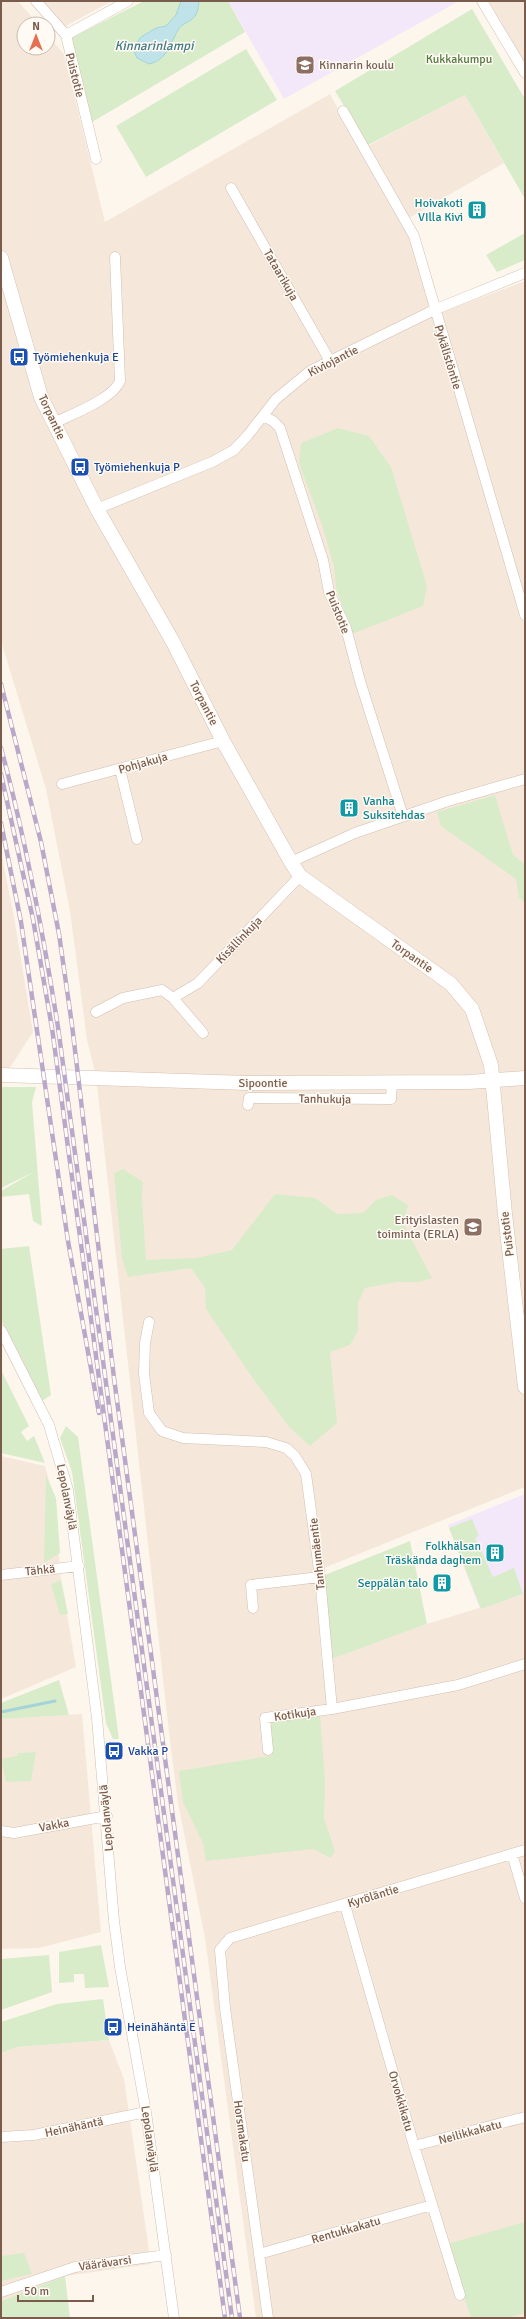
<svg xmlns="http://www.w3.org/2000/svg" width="526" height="2319" font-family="Signika,sans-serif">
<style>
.residential{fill:#f5e8da}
.education{fill:#f3e8fa}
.green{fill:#d8ecc9}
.water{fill:#bfe3e8;stroke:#a5d3da}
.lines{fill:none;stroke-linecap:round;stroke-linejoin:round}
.stream{stroke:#a5d3da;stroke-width:3}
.street-casing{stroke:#d1beb0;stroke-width:11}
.secondary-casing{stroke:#d6c0b0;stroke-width:15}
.street{stroke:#fff;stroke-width:10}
.secondary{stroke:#fff;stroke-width:14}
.rail-casing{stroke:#b9a8c9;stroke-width:4.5}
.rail{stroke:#fffaf3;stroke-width:3;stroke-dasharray:9;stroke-linecap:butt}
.labels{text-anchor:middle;stroke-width:3;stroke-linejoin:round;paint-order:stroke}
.park-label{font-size:12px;fill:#537a41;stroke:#fffaf3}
.education-label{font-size:12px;fill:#785e54;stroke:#fffaf3;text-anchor:start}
.street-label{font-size:12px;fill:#7a5c4d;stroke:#fffaf3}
.culture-label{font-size:12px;fill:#0d838f;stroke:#fffaf3;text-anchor:end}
.transit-label{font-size:12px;fill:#164399;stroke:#fffaf3;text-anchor:start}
.water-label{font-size:13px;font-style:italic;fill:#437c86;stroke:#fffaf3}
</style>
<rect width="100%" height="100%" fill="#fdf6ec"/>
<!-- residential -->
<path class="residential" d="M 1,1 L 18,1 L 38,24 L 24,24 L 24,48 L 48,48 L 48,36 L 64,54 L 105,222 L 330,94 L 360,150 L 465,95 L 504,163 L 402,222 L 413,240 L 432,316 L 525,281 L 525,1487 L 314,1572 L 322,1662 L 427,1624 L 525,1594 L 525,2318 L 256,2318 L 205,1938 L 178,1803 L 170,1741 L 96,1076 L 87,1040 L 70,911 L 46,789 L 1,641 Z
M 40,1 L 112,1 L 62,28 Z
M 489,1 L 525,1 L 525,64 Z
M 1,852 L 14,917 L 33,1032 L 5,1075 L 1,1075 Z
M 1,1456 L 45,1466 L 54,1499 L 61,1580 L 76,1667 L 1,1699 Z
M 82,1714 L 101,1932 L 39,1948 L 1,1949 L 1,1719 Z
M 109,2040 L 124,2079 L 151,2264 L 65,2276 L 1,2301 L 1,2053 L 17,2047 Z"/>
<!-- education -->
<path class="education" d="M 228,1 L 459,1 L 284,99 Z
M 525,1494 L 525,1594 L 480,1609 L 448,1525 Z"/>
<!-- green -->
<path class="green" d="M 144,1 L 228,1 L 245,32 L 92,122 L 71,38 Z
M 472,9 L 525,99 L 525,199 L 465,95 L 368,145 L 335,91 Z
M 246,49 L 277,100 L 146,177 L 116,126 Z
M 525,233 L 525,260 L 497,272 L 486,255 Z
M 338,428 L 369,436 L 391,467 L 427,586 L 423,606 L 352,634 L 336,588 L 334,567 L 323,528 L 299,463 L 301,443 Z
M 495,795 L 513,855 L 523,863 L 525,863 L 525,903 L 519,898 L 516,879 L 441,826 L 437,812 Z
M 1,1087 L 36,1087 L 32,1102 L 42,1226 L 33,1221 L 29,1194 L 1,1197 L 1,1191 L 34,1172 L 1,1188 Z
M 123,1169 L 143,1182 L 142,1198 L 146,1260 L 196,1258 L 232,1250 L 275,1194 L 315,1198 L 337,1214 L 363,1213 L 376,1200 L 392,1195 L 408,1205 L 403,1223 L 432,1278 L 419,1282 L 397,1282 L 365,1288 L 358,1303 L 358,1331 L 350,1345 L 330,1352 L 337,1423 L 310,1446 L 289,1427 L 252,1377 L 206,1309 L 205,1288 L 191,1268 L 128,1277 L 122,1259 L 114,1173 Z
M 29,1246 L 51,1395 L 42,1401 L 1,1320 L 1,1249 Z
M 1,1370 L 29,1426 L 21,1432 L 27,1441 L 34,1436 L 45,1463 L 1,1453 Z
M 66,1426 L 78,1437 L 119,1739 L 113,1739 L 106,1723 L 72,1472 L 60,1438 Z
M 46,1475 L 56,1498 L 60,1553 L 44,1563 Z
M 472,1519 L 479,1536 L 475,1538 L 493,1577 L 514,1568 L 523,1594 L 481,1609 L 449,1528 Z
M 410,1541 L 427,1624 L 331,1659 L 325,1575 Z
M 61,1580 L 68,1614 L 60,1615 L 51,1584 Z
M 59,1680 L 69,1715 L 1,1719 L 1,1703 Z
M 320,1716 L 325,1780 L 324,1819 L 335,1851 L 331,1858 L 313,1849 L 206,1861 L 203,1843 L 183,1802 L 179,1771 L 269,1756 L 269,1723 Z
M 36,1752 L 31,1781 L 6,1782 L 1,1759 L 17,1756 L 18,1753 Z
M 101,1945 L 109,1987 L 85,1988 L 84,1974 L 74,1974 L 74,1982 L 59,1983 L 59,1952 Z
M 49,1955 L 52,1992 L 1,2010 L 1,1959 Z
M 103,1999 L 109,2040 L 17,2047 L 1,2053 L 1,2022 L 57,2004 Z
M 525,2222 L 525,2313 L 507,2318 L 471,2318 L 447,2244 Z
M 24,2253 L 32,2274 L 1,2281 L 1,2256 Z
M 65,2276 L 70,2318 L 1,2318 L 1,2301 Z"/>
<!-- water -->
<path class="water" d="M 181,1 L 199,1 C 198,25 184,19 178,30 C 170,44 167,60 149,64 L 137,58 L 134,51 L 134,47 L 141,37 L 156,28 L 166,26 L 176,15 Z"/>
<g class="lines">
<!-- stream -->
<path class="stream" d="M 1,1712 L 55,1701"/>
<defs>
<path id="street" d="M 36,1 L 66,35 L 96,159
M 482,1 L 525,73
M 66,35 L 128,1
M 343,111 L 414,236 L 525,615
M 231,188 L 330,361
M 263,416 L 273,421 L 280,428 L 323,560 L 329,592 L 346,628 L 360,681 L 403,816
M 54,423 C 72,414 113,399 120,381 L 115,257
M 97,509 L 212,462 L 234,450 L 248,435 L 276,399 L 310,371 L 434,310 L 525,273
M 120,769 L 137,839
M 62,784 L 223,741
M 291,862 L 355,833 L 448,801 L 525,779
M 96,1012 L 123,998 L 162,990 L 173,998
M 203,1033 L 173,998 L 198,983 L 300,876
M 248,1105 L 249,1098 L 391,1099 L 392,1082
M 149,1322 L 145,1343 L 144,1374 L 149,1413 L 162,1431 L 183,1438 L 266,1442 L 286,1448 L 295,1456 L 306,1474 L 320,1577 L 332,1709 L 458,1685 L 525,1664
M 1,1330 L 49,1425 L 68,1490 L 97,1718 L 114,1921 L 120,1967 L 146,2112 L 174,2318
M 1,1575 L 79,1566
M 253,1608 L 251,1585 L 320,1577
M 268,1750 L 265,1718 L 332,1709
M 1,1831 L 14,1833 L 107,1816
M 512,1854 L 525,1898
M 345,1905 L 414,2146 L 460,2295
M 1,2137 L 34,2135 L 146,2112
M 414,2146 L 525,2117
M 259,2254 L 432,2205
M 1,2292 L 75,2267 L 166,2255
M 268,2318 L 225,2008 L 220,1950 L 230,1938 L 525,1850"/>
<path id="secondary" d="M 1,258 L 41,397 L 97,509 L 173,642 L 223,741 L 291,862 L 300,876 L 451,984 L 472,1009 L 491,1065 L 505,1214 L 525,1387
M 1,1075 L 247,1083 L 469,1082 L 525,1078"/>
</defs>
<!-- street casing -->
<use href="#street" class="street-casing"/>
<!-- secondary casing -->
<use href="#secondary" class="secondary-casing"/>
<!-- street -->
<use href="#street" class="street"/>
<!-- secondary -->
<use href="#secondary" class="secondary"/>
<defs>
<path id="rail" d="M 1,684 L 41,842 L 59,934 L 72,1025 L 114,1378 L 240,2318
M 1,748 C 26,840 43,933 58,1027 L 232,2318
M 1,774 L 33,919 L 52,1028 L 225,2318
M 1,823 L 21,922 L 68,1241 L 99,1413"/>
</defs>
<!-- rail casing -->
<use href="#rail" class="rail-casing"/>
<!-- rail -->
<use href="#rail" class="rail"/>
</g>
<!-- icons -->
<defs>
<symbol id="school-square" viewBox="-11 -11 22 22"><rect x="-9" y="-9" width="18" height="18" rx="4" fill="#8d6e63" stroke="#fffaf3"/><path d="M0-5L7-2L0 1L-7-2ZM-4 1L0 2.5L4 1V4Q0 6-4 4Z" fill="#fff"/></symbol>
<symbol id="building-square" viewBox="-11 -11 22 22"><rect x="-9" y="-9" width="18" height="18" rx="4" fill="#0f9aa8" stroke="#fffaf3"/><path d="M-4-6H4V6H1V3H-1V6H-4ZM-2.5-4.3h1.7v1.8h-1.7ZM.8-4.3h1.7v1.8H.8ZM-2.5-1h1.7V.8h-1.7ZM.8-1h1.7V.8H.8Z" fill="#fff"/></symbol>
<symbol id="bus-square" viewBox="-11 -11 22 22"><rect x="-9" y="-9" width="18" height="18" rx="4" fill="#1a4fb4" stroke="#fffaf3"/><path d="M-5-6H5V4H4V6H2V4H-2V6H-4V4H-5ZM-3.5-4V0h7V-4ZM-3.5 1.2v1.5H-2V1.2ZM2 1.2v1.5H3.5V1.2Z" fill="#fff"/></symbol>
</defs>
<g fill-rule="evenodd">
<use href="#school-square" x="294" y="54" width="22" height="22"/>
<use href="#building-square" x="466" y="199" width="22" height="22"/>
<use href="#bus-square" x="8" y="346" width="22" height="22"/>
<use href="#bus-square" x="69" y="456" width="22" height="22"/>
<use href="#building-square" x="338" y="797" width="22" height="22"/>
<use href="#school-square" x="462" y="1216" width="22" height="22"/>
<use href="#building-square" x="484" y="1542" width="22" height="22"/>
<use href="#building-square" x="431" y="1572" width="22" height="22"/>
<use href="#bus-square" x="103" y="1740" width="22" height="22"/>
<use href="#bus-square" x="102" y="2016" width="22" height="22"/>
</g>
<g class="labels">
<!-- park labels -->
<g class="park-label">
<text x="459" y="63">Kukkakumpu</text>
</g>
<!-- education labels -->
<g class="education-label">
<text x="319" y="69">Kinnarin koulu</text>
<text x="459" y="1224" text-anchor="end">Erityislasten<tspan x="459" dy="14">toiminta (ERLA)</tspan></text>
</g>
<!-- street labels -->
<g class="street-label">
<text transform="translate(75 75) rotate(76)" y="4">Puistotie</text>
<text transform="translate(281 275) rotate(60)" y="4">Tataarikuja</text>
<text transform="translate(448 357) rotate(73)" y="4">Pykälistöntie</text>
<text transform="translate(333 361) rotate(-27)" y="4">Kiviojantie</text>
<text transform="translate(52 417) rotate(65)" y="4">Torpantie</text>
<text transform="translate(338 612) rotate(68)" y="4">Puistotie</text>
<text transform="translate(204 703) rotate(63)" y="4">Torpantie</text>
<text transform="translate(143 763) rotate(-16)" y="4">Pohjakuja</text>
<text transform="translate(239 940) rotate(-46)" y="4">Kisällinkuja</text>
<text transform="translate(412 956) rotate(35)" y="4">Torpantie</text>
<text x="263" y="1087">Sipoontie</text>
<text transform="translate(325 1099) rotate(1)" y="4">Tanhukuja</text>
<text transform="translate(507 1234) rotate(-97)" y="4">Puistotie</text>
<text transform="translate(67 1497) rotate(79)" y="4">Lepolanväylä</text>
<text transform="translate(317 1554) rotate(-96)" y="4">Tanhumäentie</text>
<text transform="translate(40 1570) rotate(-6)" y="4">Tähkä</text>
<text transform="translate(295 1714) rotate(-8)" y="4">Kotikuja</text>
<text transform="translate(106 1818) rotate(-95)" y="4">Lepolanväylä</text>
<text transform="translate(54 1825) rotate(-11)" y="4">Vakka</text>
<text transform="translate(373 1896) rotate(-17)" y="4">Kyröläntie</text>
<text transform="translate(401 2101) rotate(74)" y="4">Orvokkikatu</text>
<text transform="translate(74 2127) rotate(-12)" y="4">Heinähäntä</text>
<text transform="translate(242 2131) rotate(82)" y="4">Horsmakatu</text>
<text transform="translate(470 2132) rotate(-15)" y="4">Neilikkakatu</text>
<text transform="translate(150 2139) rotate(82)" y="4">Lepolanväylä</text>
<text transform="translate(346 2230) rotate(-16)" y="4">Rentukkakatu</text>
<text transform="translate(105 2263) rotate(-8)" y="4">Väärävarsi</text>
</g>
<!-- culture labels -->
<g class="culture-label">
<text x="463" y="207">Hoivakoti<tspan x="463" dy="14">VIlla Kivi</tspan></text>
<text x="363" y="805" text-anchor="start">Vanha<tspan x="363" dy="14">Suksitehdas</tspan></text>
<text x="481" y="1550">Folkhälsan<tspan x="481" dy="14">Träskända daghem</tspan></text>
<text x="428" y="1587">Seppälän talo</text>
</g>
<!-- transit labels -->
<g class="transit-label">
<text x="33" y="361">Työmiehenkuja E</text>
<text x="94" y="471">Työmiehenkuja P</text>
<text x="128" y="1755">Vakka P</text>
<text x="127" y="2031">Heinähäntä E</text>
</g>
<!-- water labels -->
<g class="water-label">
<text x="154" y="50">Kinnarinlampi</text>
</g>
</g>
<!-- border -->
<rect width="526" height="2319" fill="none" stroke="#7a5c4d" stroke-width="4"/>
<!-- north arrow -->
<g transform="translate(36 36)"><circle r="19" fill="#fffaf3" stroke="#cabbb1"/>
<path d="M0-3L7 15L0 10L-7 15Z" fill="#e76f51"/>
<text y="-6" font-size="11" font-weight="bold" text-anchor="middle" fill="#7a5c4d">N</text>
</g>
<!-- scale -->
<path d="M18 2295v6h75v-6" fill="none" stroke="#7a5c4d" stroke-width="2"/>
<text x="24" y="2295" font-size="12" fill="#7a5c4d" stroke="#fffaf3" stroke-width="3" paint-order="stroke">50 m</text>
</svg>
